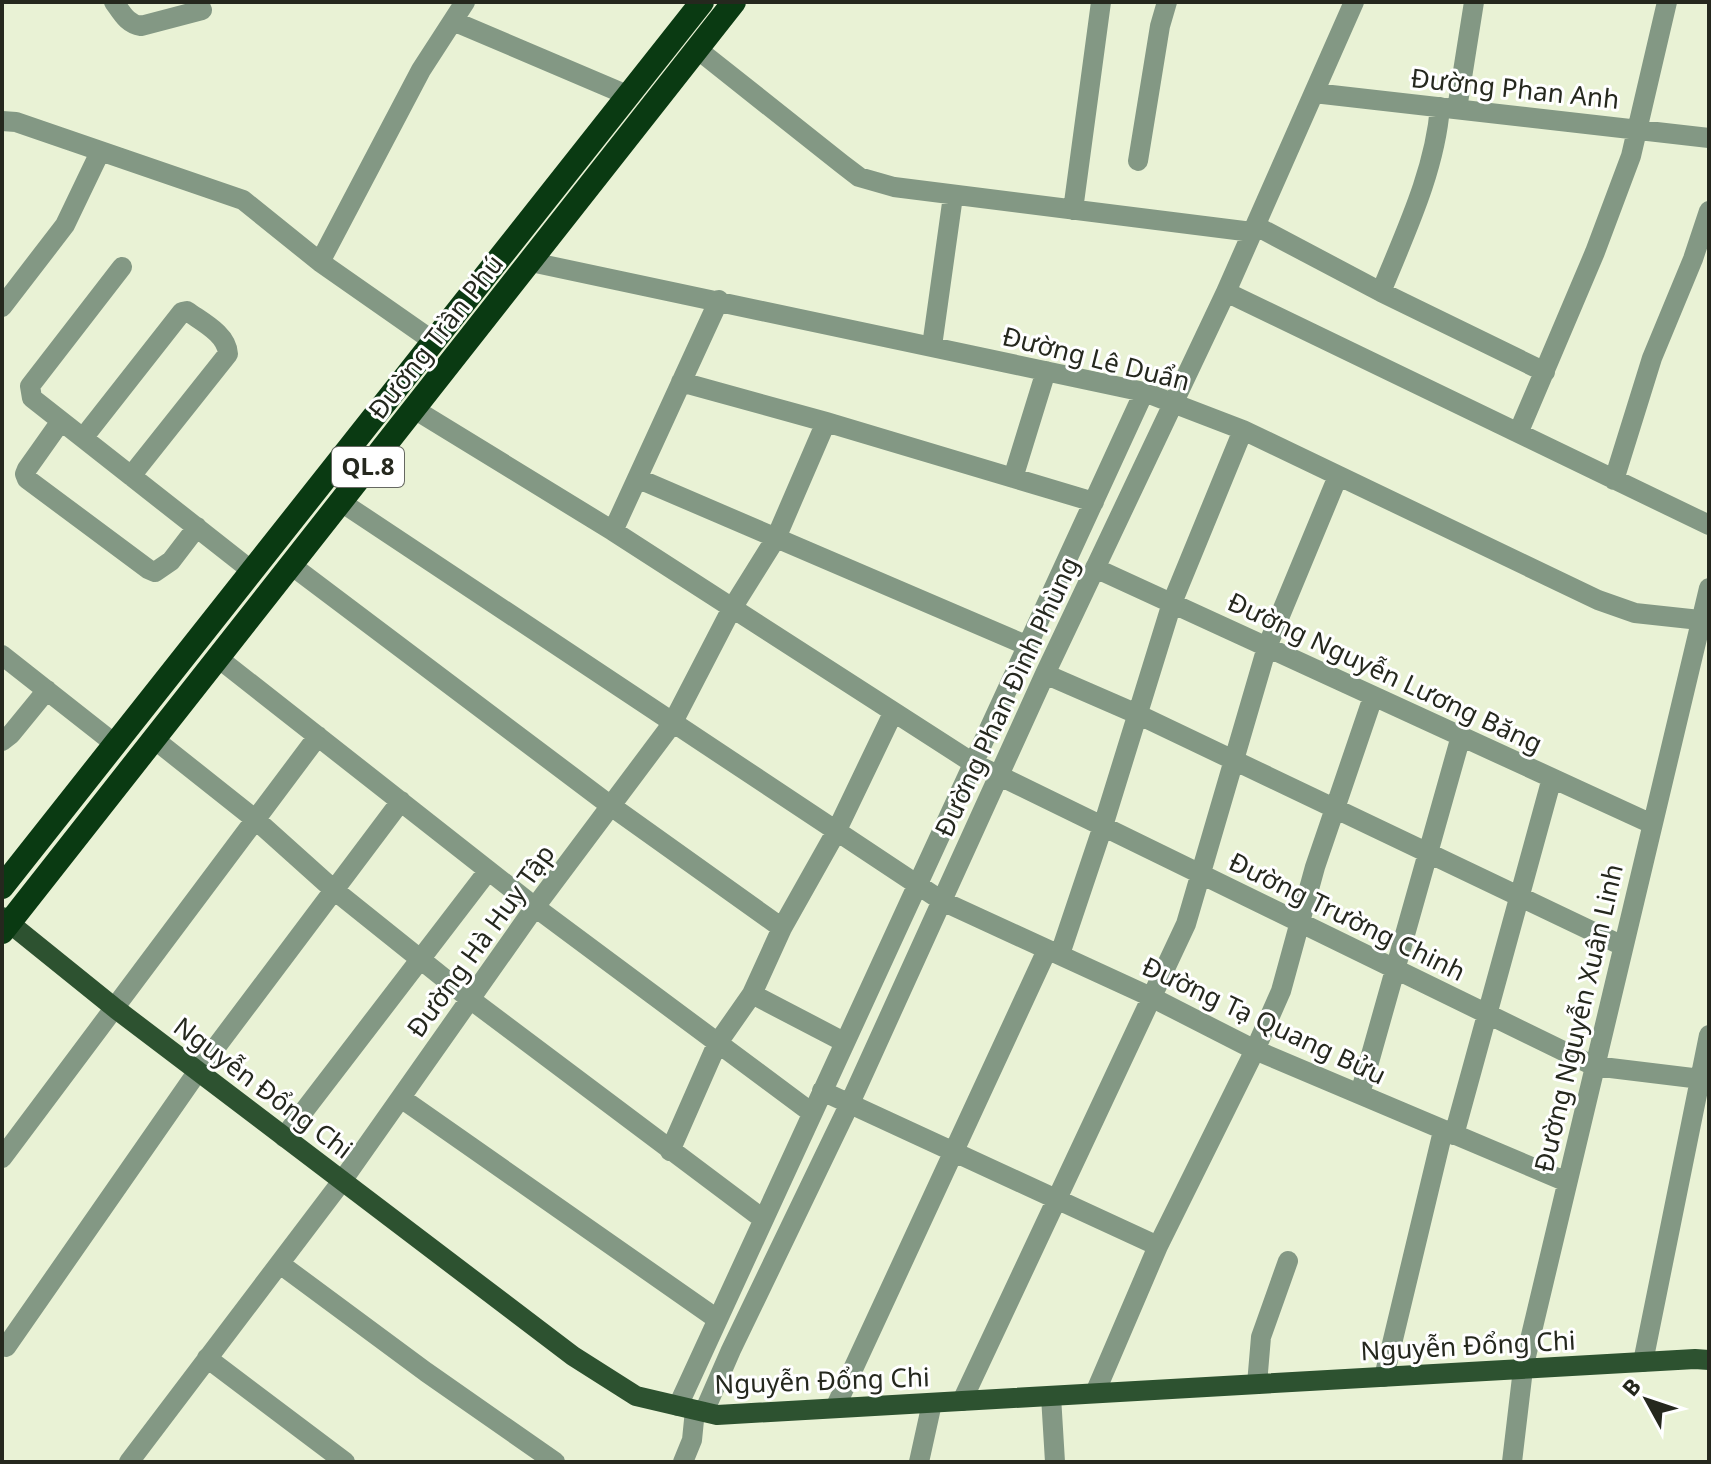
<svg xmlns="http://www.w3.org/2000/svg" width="1711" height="1464" font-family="'Noto Sans',sans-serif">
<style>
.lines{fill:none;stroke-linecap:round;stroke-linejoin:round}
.minor{stroke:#839884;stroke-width:20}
.major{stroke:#2d5230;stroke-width:20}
.highway{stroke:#0a3a12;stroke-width:24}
.labels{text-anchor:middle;stroke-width:6;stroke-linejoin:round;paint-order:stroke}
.shield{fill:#fff;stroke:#666862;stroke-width:2}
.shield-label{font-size:24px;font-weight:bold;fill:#25281e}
.street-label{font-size:26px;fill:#25281e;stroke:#fff}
</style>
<rect width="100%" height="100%" fill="#e9f2d5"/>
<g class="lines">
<!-- minor -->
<path class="minor" d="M 114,2 C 122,13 127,24 141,26 L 202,10
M 453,21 L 627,95
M 697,49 L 842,164 L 859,177 L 894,187 L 1252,232
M 1314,93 L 1709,138
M 1457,109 L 1474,2
M 2,121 L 16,122 L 243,200 L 320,262 L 433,341
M 1138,161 L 1160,26 L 1167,2
M 1073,210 L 1101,2
M 1256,226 L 1381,292 L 1545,372
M 320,262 L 421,70 L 465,2
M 531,262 L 1144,392 L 1243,430 L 1598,600 L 1635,613 L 1709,621
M 122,267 L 30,386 L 32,398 L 252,571
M 1226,292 L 1709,525
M 1381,292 C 1405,233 1435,171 1440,107
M 2,307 L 65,225 L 100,152
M 932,346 L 953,196
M 681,382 L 826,422 L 1094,502
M 414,409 L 613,531 L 973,763 L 1594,1066 L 1709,1080
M 61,421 L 27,469 L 25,474 L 27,479 L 148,569 L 155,572 L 171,561 L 197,527
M 1519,431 L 1595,252 L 1631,156 L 1667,2
M 83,438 L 182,312 L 187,311 C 202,322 227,334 228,354 L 131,476
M 1013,478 L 1046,371
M 639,479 L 1028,646
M 1614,480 L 1652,358 L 1693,259 L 1709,211
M 341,502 L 942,901 L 1151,997 L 1255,1050 L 1567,1182
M 613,531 L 719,300
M 291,565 L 611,806 L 782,928
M 1095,568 L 1652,824
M 2,655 L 115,744
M 218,658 L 535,907 L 812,1113
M 1045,674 L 1137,714 L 1623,946
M 154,739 L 256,820 L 334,890 L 470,999 L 763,1219
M 2,741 L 11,734 L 47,690
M 1060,954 L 1103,826 L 1172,603 L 1243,430
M 752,994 L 844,1042
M 822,1091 L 1158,1246
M 1360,1094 L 1461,736
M 401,1098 L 717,1319
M 1454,1135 L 1552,778
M 284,1137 L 488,871
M 670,1151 L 717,1044 L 752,994 L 782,928 L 836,832 L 893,713
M 2,1158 L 318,736
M 280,1264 L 426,1372 L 555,1462
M 6,1347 L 198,1071 L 401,801
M 207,1358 L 345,1462
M 1643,1362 L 1709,1035
M 1384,1377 L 1443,1131
M 1257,1384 L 1261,1337 L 1288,1261
M 1095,1393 L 1158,1246 L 1255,1050 L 1281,991 L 1315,867 L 1373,697
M 1051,1396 L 1055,1462
M 962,1401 L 1186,924 L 1267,647 L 1338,476
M 678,1406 L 1144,392
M 835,1408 L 1047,950
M 704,1412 L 731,1350 L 850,1103 L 1045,674 L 1226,292 L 1354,2
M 129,1462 L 342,1181 L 535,907 L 672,724 L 731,610 L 776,538 L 826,422
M 683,1462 L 692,1440 L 695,1410
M 919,1462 L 932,1403
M 1512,1462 L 1523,1369 L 1709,588"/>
<!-- major -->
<path class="major" d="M 2,917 L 116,1009 L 573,1356 L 636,1396 L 717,1415 L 1695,1359 L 1709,1360"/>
<!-- highway -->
<path class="highway" d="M 2,887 L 702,2
M 2,932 L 734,2"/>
</g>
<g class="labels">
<!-- shield labels -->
<rect class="shield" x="332" y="447" width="72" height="40" rx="6"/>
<g class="shield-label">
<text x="368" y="475">QL.8</text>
</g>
<!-- street labels -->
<g class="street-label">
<text transform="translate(1515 89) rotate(6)" y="9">Đường Phan Anh</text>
<text transform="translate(436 337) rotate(-52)" y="9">Đường Trần Phú</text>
<text transform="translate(1096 359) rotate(14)" y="9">Đường Lê Duẩn</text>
<text transform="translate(1385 673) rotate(25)" y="9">Đường Nguyễn Lương Băng</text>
<text transform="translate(1007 697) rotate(-65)" y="9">Đường Phan Đình Phùng</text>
<text transform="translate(1347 917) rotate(26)" y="9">Đường Trường Chinh</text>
<text transform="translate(481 941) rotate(-54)" y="9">Đường Hà Huy Tập</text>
<text transform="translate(1579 1018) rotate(-77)" y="9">Đường Nguyễn Xuân Linh</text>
<text transform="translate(1264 1021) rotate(25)" y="9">Đường Tạ Quang Bửu</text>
<text transform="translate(263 1088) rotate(37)" y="9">Nguyễn Đổng Chi</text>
<text transform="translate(1468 1346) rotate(-3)" y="9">Nguyễn Đổng Chi</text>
<text transform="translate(822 1381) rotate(-2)" y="9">Nguyễn Đổng Chi</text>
</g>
</g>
<!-- border -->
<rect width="1711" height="1464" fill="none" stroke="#25281e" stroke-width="8"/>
<!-- north arrow -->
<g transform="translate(1647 1400) rotate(310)" stroke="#ffffff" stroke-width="6" paint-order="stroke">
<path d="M0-6L14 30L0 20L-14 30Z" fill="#25281e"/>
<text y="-12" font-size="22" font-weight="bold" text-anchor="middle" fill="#25281e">B</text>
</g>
</svg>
